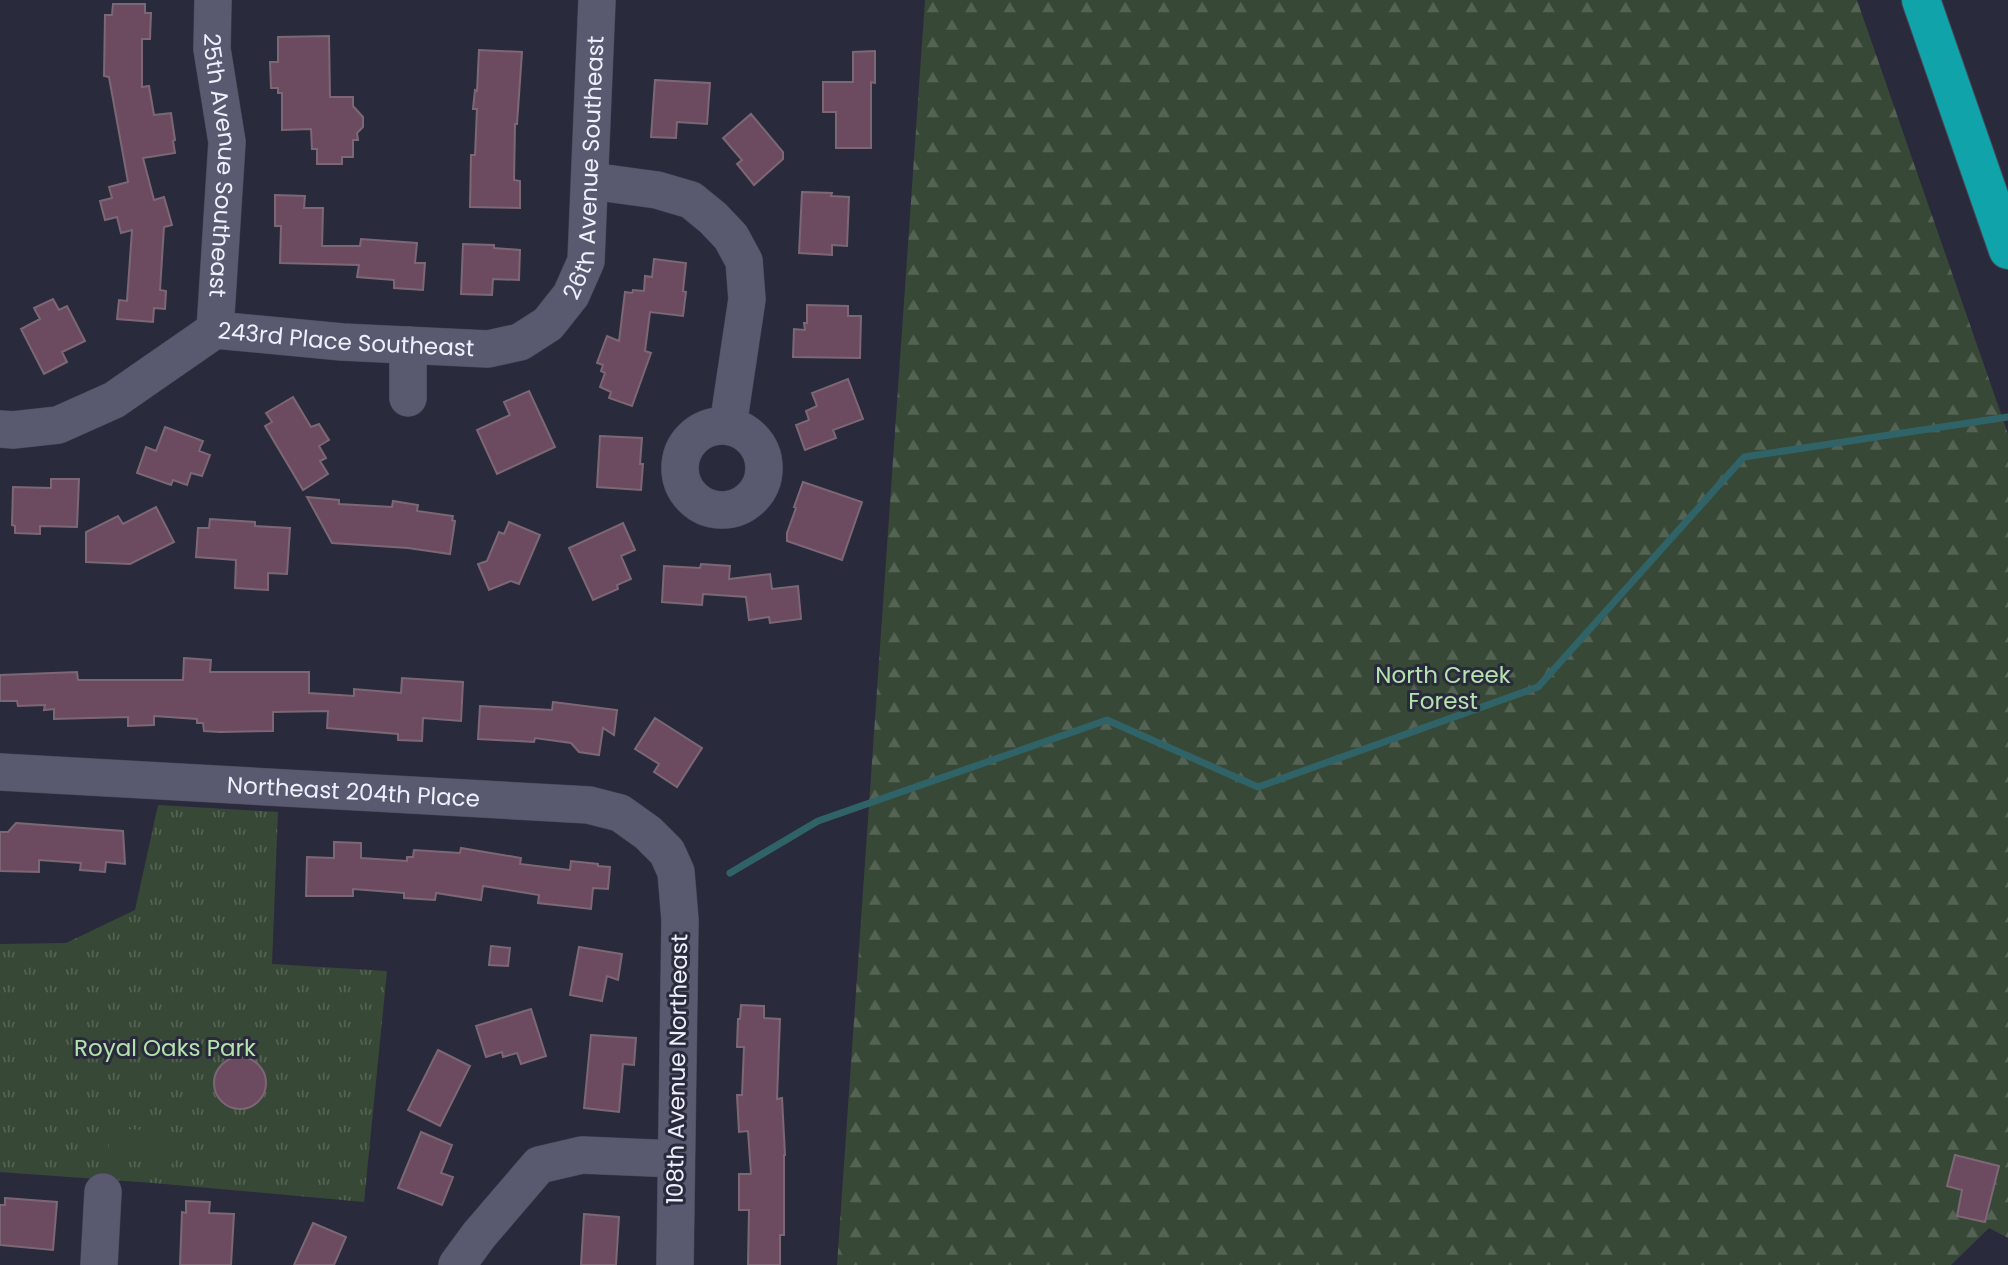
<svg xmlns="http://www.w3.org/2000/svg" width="2008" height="1265" font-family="Poppins,sans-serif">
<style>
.grass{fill:url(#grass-tufts)}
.forest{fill:url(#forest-firs)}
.pitch{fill:#384836}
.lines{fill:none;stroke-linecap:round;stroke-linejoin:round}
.stream{stroke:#306367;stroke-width:7}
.building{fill:#6c4b61;stroke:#7c6775;stroke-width:2}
.minor-casing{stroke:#474757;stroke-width:38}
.highway-casing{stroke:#474757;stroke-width:40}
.minor{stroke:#595a6f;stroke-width:37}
.highway{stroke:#10a3a9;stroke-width:38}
.labels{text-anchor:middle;stroke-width:6;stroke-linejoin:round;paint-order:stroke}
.street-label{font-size:23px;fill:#eff0fd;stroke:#2a2a3d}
.park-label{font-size:23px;fill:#b5e3ae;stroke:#2a2a3d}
</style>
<defs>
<pattern id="grass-tufts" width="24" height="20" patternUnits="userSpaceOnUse" patternTransform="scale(1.75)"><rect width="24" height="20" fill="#384836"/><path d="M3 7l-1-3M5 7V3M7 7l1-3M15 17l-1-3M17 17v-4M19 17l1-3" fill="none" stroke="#556354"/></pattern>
<pattern id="forest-firs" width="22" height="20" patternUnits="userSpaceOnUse" patternTransform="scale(1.75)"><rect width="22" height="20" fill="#384836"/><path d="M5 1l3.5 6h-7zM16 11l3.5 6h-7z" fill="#556354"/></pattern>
</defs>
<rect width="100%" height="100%" fill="#2a2a3d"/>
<!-- grass -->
<path class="grass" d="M 158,805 L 278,812 L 272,964 L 387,971 L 364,1202 L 153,1183 L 0,1172 L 0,944 L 66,943 L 135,910 Z"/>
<!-- forest -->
<path class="forest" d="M 925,0 L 1857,0 L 2008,434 L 2008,1238 L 1989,1228 L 1951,1265 L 837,1265 Z"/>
<!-- pitch -->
<path class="pitch" d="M 110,1128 L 174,1132 L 172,1164 L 108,1159 Z"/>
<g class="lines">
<!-- stream -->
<path class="stream" d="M 730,873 L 818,821 L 1107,720 L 1258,787 L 1538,687 L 1744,457 L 2008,417"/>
</g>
<!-- building -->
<path class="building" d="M 113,4 L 145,4 L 145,13 L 151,13 L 150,39 L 142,39 L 142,87 L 149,86 L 154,115 L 171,113 L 175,140 L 173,141 L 175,153 L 143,158 L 154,200 L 164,197 L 172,225 L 164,227 L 160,290 L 166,291 L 165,309 L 154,308 L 153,322 L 117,319 L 119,300 L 127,301 L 132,230 L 121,233 L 117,217 L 105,220 L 100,201 L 112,198 L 109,187 L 128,182 L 109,77 L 104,76 L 105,15 L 112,15 Z
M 329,36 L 330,97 L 353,97 L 353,106 L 363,117 L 363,127 L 357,133 L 358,140 L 353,140 L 353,157 L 342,157 L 342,164 L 317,164 L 317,149 L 312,149 L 311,129 L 282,130 L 282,93 L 278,93 L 278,88 L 271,88 L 270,62 L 278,62 L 278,37 Z
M 479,50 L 522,52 L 517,124 L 515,124 L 514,180 L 520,181 L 520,208 L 470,207 L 471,155 L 475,155 L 477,109 L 473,109 L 475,90 L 477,91 Z
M 875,51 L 875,83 L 871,82 L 871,148 L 836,148 L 836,112 L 823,112 L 823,82 L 853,82 L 853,52 Z
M 655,80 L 710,83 L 707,124 L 677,122 L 676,138 L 651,137 Z
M 751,114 L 783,152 L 783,159 L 754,185 L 737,164 L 742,160 L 723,138 Z
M 802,192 L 832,193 L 831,196 L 849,197 L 847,246 L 832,245 L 832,255 L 799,253 Z
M 275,195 L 305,196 L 304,208 L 323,208 L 322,246 L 360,246 L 361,239 L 417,243 L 415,263 L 425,263 L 423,290 L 394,288 L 394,280 L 357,277 L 359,265 L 280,263 L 281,226 L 275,226 Z
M 463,244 L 494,245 L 494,248 L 520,250 L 519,280 L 493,279 L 492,295 L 461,294 Z
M 654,259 L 686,263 L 683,291 L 686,292 L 683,316 L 650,312 L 645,351 L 651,353 L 632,406 L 609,398 L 611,392 L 600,387 L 605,373 L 601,371 L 603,365 L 597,363 L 607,336 L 619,341 L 625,292 L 632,293 L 633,290 L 644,291 L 645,276 L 652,277 Z
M 53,299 L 59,310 L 67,306 L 85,341 L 62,352 L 67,362 L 44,374 L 21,329 L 40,319 L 34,308 Z
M 807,305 L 848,306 L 848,316 L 861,316 L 860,358 L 793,357 L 794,329 L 805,330 L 804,323 L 807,323 Z
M 848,379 L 863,419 L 833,430 L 836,438 L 805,450 L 796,425 L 809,420 L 806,411 L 817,406 L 812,393 Z
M 529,391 L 555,447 L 497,474 L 477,430 L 510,415 L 504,402 Z
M 293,397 L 311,427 L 319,424 L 329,440 L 319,446 L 326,458 L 320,461 L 328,474 L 303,490 L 265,426 L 272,422 L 266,413 Z
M 165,427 L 203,441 L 199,451 L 210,455 L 202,476 L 191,473 L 187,485 L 173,480 L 171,485 L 137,473 L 146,447 L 156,451 Z
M 600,436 L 642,438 L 640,464 L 643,464 L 641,490 L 597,487 Z
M 51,479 L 79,479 L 77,527 L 40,526 L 40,534 L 15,533 L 15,526 L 12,525 L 13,487 L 51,488 Z
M 803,482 L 862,502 L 842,560 L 787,541 L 787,533 L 796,508 L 794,507 Z
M 307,497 L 339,500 L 339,504 L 392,507 L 393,501 L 418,505 L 417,511 L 453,516 L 452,520 L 455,521 L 450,554 L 408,548 L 332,543 Z
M 156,507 L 174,542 L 130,564 L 86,562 L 86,532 L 118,516 L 123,524 Z
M 210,519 L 255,522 L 255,526 L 290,528 L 287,574 L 268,573 L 268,590 L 235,588 L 236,560 L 196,557 L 198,528 L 209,528 Z
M 509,522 L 540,535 L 519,584 L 511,581 L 489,590 L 478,564 L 487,561 L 499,532 L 504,534 Z
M 623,523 L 635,550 L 621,556 L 631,579 L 617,585 L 618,589 L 593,600 L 569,548 Z
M 701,564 L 730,566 L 729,579 L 770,574 L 772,589 L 798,586 L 801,619 L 770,623 L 769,617 L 749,620 L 746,597 L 703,594 L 702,605 L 662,602 L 664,566 L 700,568 Z
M 184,658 L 211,660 L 210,672 L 309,672 L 309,693 L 354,696 L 354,689 L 401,693 L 402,678 L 463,682 L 461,721 L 423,718 L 422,741 L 398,740 L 398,734 L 327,728 L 328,711 L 273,712 L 273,731 L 220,732 L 204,731 L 203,723 L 197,723 L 197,719 L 154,716 L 154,725 L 128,726 L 128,717 L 54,719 L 54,709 L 44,710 L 45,705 L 18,706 L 17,701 L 0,701 L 0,675 L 77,672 L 78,680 L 183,680 Z
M 553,702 L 617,710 L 614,735 L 603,728 L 599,755 L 579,752 L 571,743 L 535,738 L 534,742 L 478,739 L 480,706 L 552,710 Z
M 655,718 L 702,748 L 677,787 L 654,772 L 659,764 L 635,749 Z
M 16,823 L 123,831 L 125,864 L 106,862 L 105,872 L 80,870 L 81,863 L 39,860 L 39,872 L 0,871 L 0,832 L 8,832 Z
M 334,842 L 361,843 L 361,858 L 407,861 L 407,857 L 413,857 L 414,850 L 460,853 L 461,848 L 521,858 L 520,864 L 570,870 L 571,861 L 598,864 L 598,866 L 610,867 L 608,889 L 593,888 L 591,909 L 538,903 L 539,895 L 483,886 L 481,900 L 436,893 L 435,900 L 404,898 L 404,893 L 353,889 L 353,896 L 306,896 L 307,857 L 334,858 Z
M 491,946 L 510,948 L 508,966 L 489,965 Z
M 579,947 L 622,954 L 618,980 L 607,976 L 602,1001 L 570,995 Z
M 741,1005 L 764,1006 L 764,1018 L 780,1019 L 777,1099 L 782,1098 L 785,1155 L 784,1155 L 784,1235 L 780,1235 L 780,1265 L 748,1265 L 749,1210 L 739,1210 L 739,1174 L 751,1174 L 748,1131 L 739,1132 L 737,1095 L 742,1095 L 744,1047 L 737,1047 L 738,1019 L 740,1019 Z
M 531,1009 L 546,1056 L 521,1064 L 517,1053 L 503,1057 L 502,1052 L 486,1057 L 476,1026 Z
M 591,1035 L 636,1038 L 634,1065 L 623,1064 L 619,1112 L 584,1108 Z
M 438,1050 L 470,1066 L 440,1126 L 408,1110 Z
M214 1083a26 26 0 1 1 52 0a26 26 0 1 1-52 0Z
M 421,1132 L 452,1145 L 441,1173 L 453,1177 L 442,1205 L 398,1188 Z
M 1955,1155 L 1999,1166 L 1985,1222 L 1957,1216 L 1962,1190 L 1947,1186 Z
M 5,1198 L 57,1202 L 53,1250 L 0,1245 L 0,1205 L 5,1205 Z
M 186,1201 L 210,1202 L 209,1213 L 234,1214 L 231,1265 L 180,1265 L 182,1212 L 186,1213 Z
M 584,1214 L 619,1217 L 616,1265 L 581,1265 Z
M 313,1223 L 346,1237 L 334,1265 L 294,1265 Z"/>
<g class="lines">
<defs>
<g id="minor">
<path id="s1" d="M 213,0 L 212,49 L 227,142 L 215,330"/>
<path d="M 591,181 L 657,190 L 691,200 L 713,218 L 731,237 L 744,261 L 747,299 L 728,426"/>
<path d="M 408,345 L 408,398"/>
<circle cx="722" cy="468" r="42"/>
<path id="s2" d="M 0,429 L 13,430 L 58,425 L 114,400 L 215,330 L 342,342 L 488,349 L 520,342 L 548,324 L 571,295 L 586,261 L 597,0"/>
<path id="s3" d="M 0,772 L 589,805 L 620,813 L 648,833 L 667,852 L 676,872 L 680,920 L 675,1265"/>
<path d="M 99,1265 L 103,1192"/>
<path d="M 457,1265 L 479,1235 L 539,1165 L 582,1155 L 676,1159"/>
</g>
<path id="highway" d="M 1921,0 L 2008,250"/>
</defs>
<!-- minor casing -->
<use href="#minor" class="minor-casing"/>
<!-- highway casing -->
<use href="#highway" class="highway-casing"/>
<!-- minor -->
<use href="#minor" class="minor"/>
<!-- highway -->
<use href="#highway" class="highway"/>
</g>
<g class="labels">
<!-- street labels -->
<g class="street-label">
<text dy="8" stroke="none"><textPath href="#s1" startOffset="166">25th Avenue Southeast</textPath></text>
<text dy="8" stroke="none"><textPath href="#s2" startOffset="749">26th Avenue Southeast</textPath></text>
<text dy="8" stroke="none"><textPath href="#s2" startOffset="374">243rd Place Southeast</textPath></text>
<text dy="8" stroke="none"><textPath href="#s3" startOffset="354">Northeast 204th Place</textPath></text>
<text transform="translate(677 1069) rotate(-89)" y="8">108th Avenue Northeast</text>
</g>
<!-- park labels -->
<g class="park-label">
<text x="1443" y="683">North Creek<tspan x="1443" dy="26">Forest</tspan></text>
<text x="165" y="1056">Royal Oaks Park</text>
</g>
</g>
</svg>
